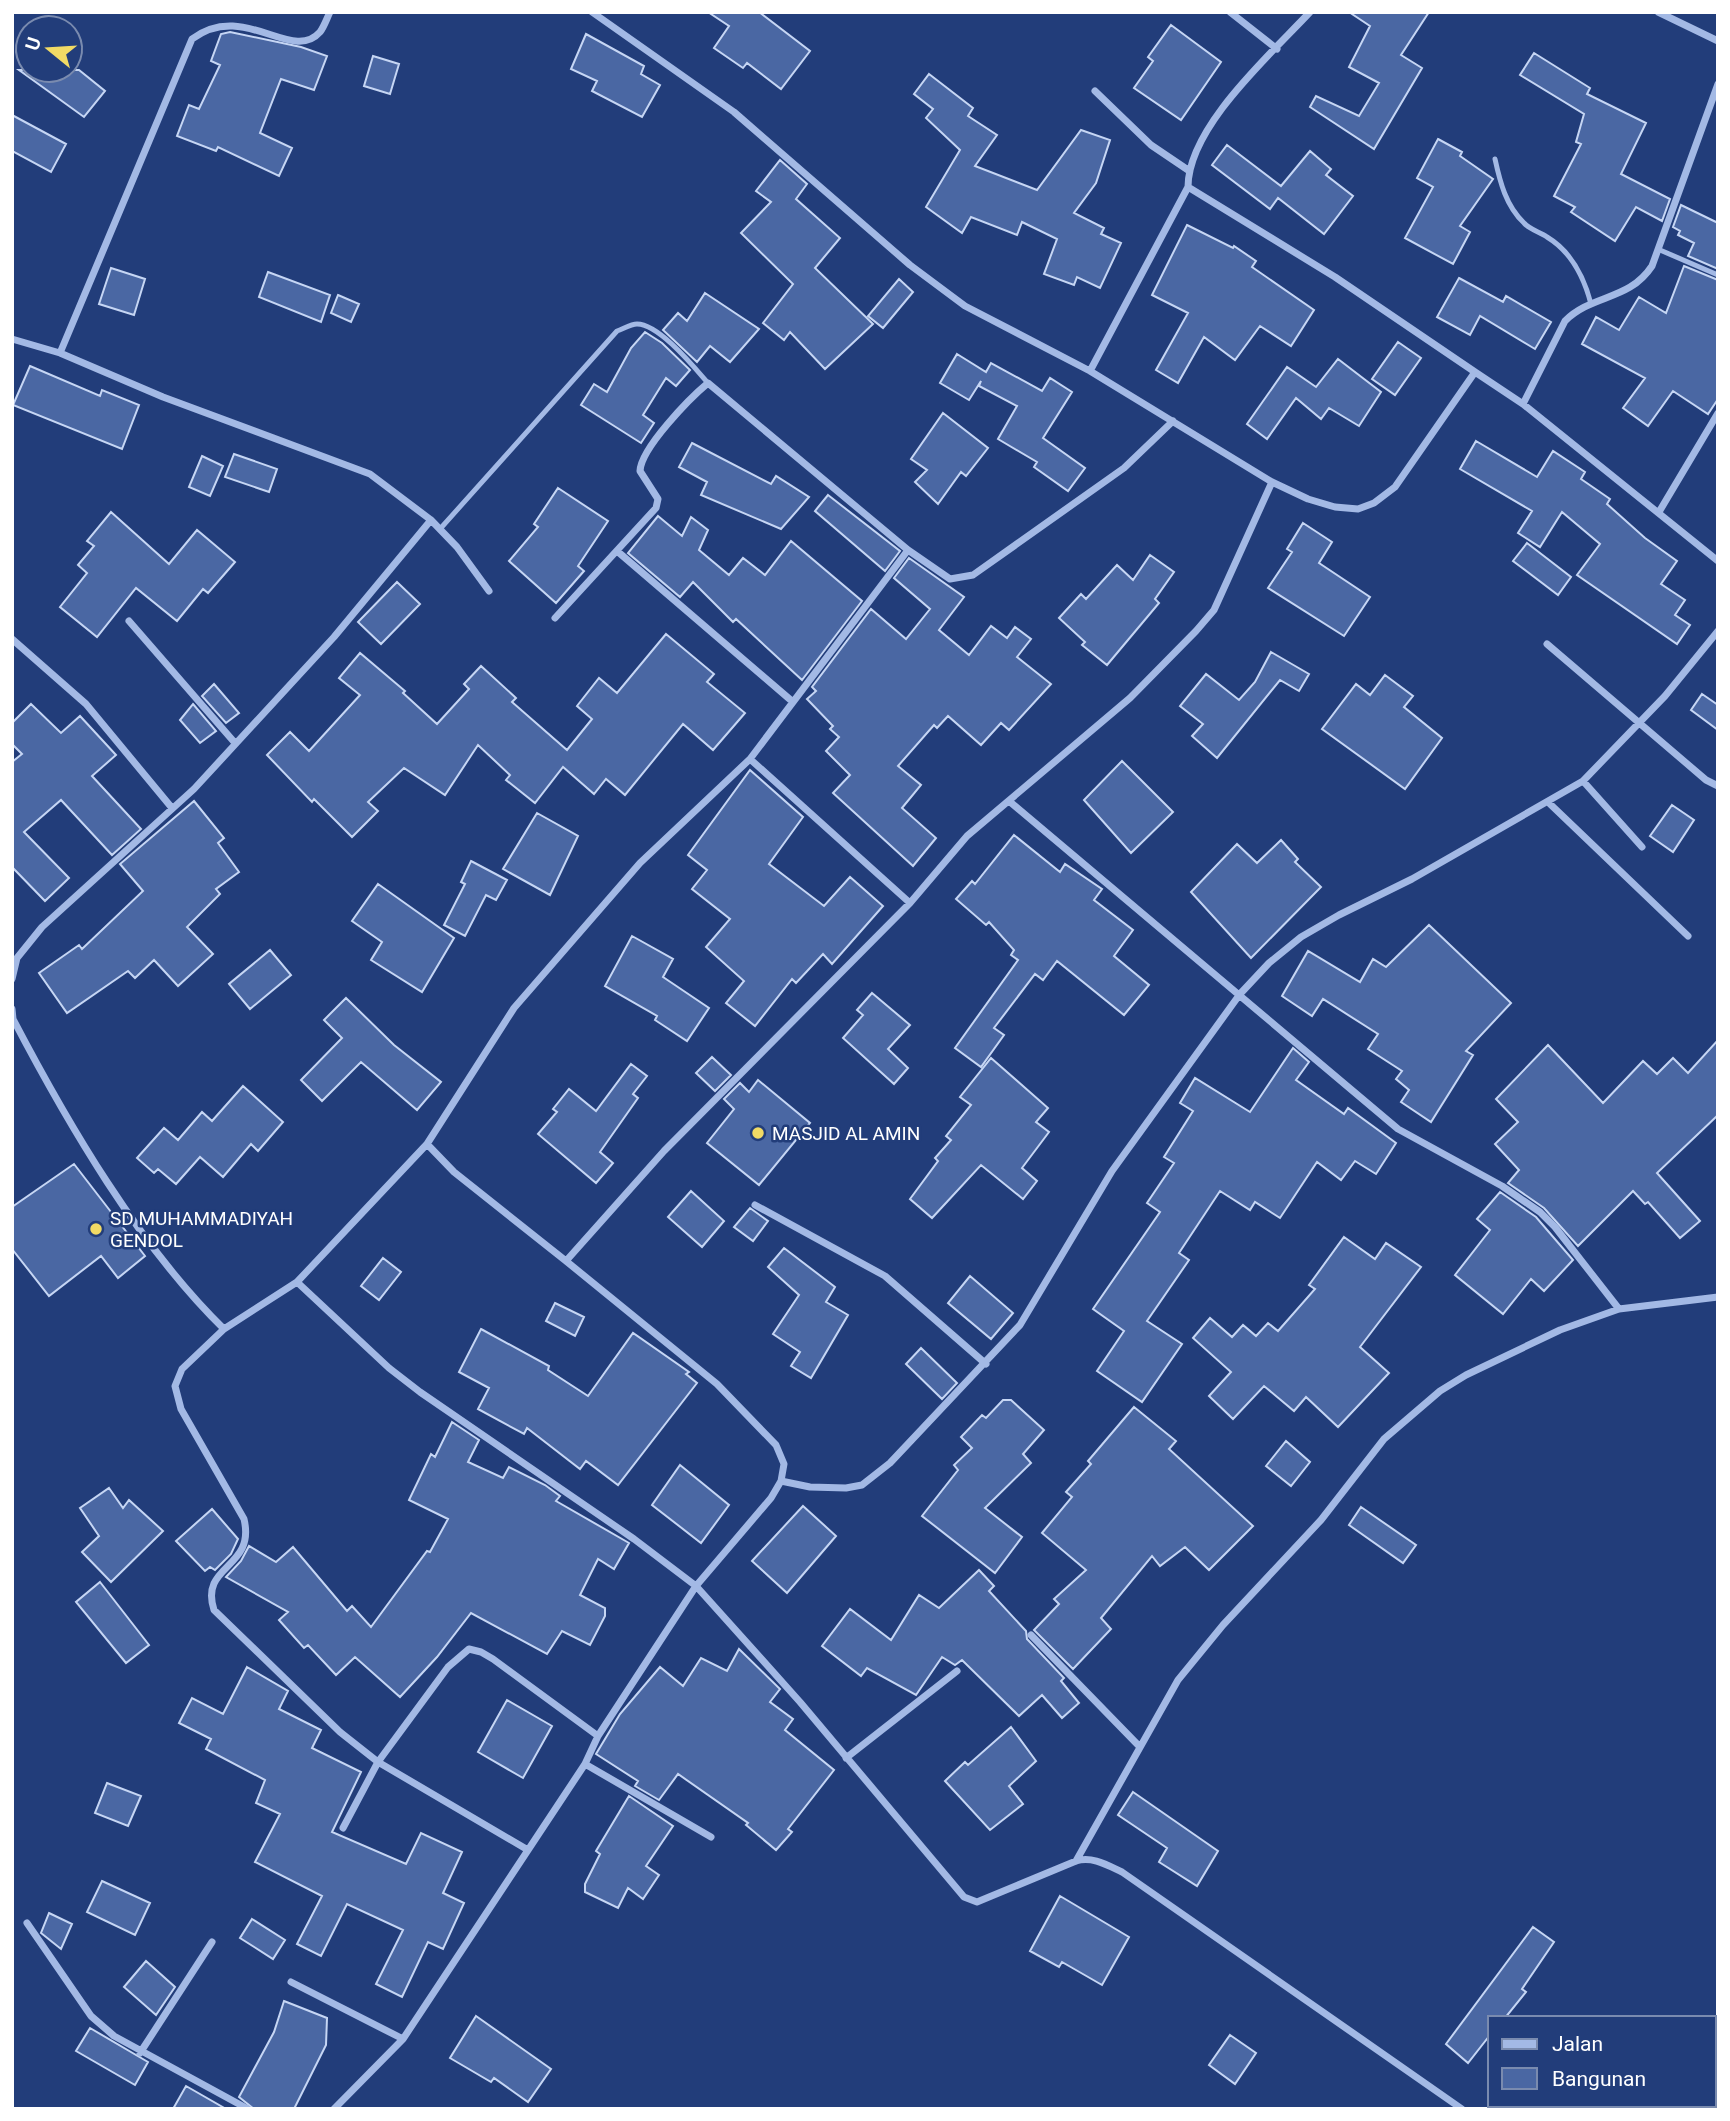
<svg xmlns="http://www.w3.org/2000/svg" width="1730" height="2121" font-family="Roboto,sans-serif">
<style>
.building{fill:#4a67a3;stroke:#c6d6f4;stroke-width:2}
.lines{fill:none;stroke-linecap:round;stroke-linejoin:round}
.service{stroke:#a3b9e5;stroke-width:5}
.minor{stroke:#a3b9e5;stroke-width:7}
.poi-dot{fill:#f1da65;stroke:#223d7a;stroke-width:2.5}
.labels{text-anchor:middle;stroke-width:5;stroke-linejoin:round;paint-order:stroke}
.poi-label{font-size:19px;fill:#fff;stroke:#223d7a;text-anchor:start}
</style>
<rect width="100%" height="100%" fill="#223d7a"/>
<!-- building -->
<path class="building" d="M 708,12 L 759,12 L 810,51 L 781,89 L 747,63 L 743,68 L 714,48 L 729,26 Z
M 1349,12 L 1429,12 L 1401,55 L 1422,68 L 1374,149 L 1310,107 L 1316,96 L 1359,116 L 1379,83 L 1349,67 L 1370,26 Z
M 1171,25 L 1221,62 L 1181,120 L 1134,88 L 1153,61 L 1148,57 Z
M 230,32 L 301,47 L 327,56 L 314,90 L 281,79 L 260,133 L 292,148 L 279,176 L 218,147 L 216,151 L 177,136 L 189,105 L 199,109 L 220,65 L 211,61 L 221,34 Z
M 586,34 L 644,66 L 641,74 L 660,85 L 642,117 L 592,91 L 597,81 L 571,69 Z
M 1534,53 L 1590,88 L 1587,94 L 1646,123 L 1621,174 L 1670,199 L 1662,221 L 1636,207 L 1615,241 L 1571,212 L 1575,207 L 1554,196 L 1581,144 L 1576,142 L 1584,114 L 1520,75 Z
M 373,56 L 399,64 L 390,94 L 364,86 Z
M 19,70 L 79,70 L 105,91 L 84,117 Z
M 929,74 L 973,108 L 968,116 L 997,135 L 975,166 L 1037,190 L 1081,130 L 1110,140 L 1096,183 L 1074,213 L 1104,228 L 1101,234 L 1121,243 L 1100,288 L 1077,277 L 1074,285 L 1044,274 L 1057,239 L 1022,222 L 1017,235 L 971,217 L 962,233 L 926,207 L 960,150 L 926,118 L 933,109 L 914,94 Z
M 12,115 L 66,144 L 51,172 L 12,151 Z
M 1438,139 L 1462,152 L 1460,156 L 1493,179 L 1460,226 L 1470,232 L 1453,264 L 1405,238 L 1433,187 L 1417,178 Z
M 1227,145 L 1281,186 L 1310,151 L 1331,169 L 1326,175 L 1353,196 L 1324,234 L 1278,198 L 1270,209 L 1212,165 Z
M 780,160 L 807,184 L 796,199 L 840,238 L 815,268 L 873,324 L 825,369 L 790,332 L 784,340 L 763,323 L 793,284 L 741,233 L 771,202 L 756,191 Z
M 1681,205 L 1718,223 L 1718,269 L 1688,256 L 1694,243 L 1678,235 L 1680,231 L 1673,227 Z
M 1187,225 L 1233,248 L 1234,246 L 1256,261 L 1252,267 L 1314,310 L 1291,346 L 1260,326 L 1235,360 L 1204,337 L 1178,383 L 1156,370 L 1188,313 L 1152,295 Z
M 1684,266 L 1718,280 L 1718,399 L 1708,414 L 1673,391 L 1648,426 L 1623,408 L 1645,378 L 1582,344 L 1596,317 L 1619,330 L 1639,297 L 1666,313 Z
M 111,268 L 145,279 L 134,315 L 99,304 Z
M 268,272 L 330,295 L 321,322 L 259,297 Z
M 1459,278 L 1503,302 L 1506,296 L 1551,322 L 1535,349 L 1480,316 L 1470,335 L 1437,317 Z
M 899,279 L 913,292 L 883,328 L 868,316 Z
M 705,293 L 759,329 L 730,362 L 710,346 L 697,362 L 663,330 L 678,313 L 687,321 Z
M 338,295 L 359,304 L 351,322 L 331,313 Z
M 645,332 L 662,343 L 690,370 L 676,386 L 666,378 L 643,415 L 654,423 L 641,443 L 581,405 L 594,384 L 607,392 L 631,348 Z
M 1398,342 L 1421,358 L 1395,395 L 1372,379 Z
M 957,354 L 986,372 L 991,363 L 1042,391 L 1050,378 L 1072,392 L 1043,438 L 1085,468 L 1068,491 L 1034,467 L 1037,462 L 998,439 L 1017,406 L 979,386 L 981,381 L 969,400 L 940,383 Z
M 1338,359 L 1381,392 L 1359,426 L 1329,408 L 1321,419 L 1296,398 L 1267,439 L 1247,424 L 1287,367 L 1316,387 Z
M 30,366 L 100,396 L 102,390 L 139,405 L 122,449 L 13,405 Z
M 943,413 L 988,448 L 966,476 L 961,472 L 938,504 L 915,482 L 927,470 L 911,459 Z
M 1476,441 L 1537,477 L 1553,451 L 1585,472 L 1581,479 L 1610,499 L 1607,504 L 1645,538 L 1677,561 L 1661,584 L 1685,600 L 1675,615 L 1690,625 L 1677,644 L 1577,575 L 1600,544 L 1562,512 L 1540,547 L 1518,533 L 1532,511 L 1460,469 Z
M 692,443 L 771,484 L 776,476 L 809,497 L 781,529 L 701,495 L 707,482 L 679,467 Z
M 234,454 L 277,469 L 269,492 L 225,477 Z
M 202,456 L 223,466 L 210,496 L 189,487 Z
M 558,488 L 608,521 L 578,566 L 584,571 L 556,603 L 509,561 L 538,527 L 534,524 Z
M 828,495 L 900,551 L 885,571 L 815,511 Z
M 111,512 L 169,564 L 197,530 L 235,562 L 208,593 L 203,589 L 177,621 L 136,588 L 97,637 L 60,607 L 87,573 L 78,565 L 94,546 L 87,541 Z
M 658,516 L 682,536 L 691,517 L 708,530 L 699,550 L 729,575 L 743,558 L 765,575 L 791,541 L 862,601 L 802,680 L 736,619 L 733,622 L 693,582 L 680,597 L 628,553 Z
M 1303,523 L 1332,542 L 1319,563 L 1370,597 L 1344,636 L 1268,588 L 1292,552 L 1287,549 Z
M 1527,543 L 1571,577 L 1558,595 L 1513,561 Z
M 1150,555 L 1174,572 L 1155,599 L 1159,603 L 1107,665 L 1082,645 L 1085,642 L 1059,618 L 1081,594 L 1086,599 L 1117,565 L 1133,580 Z
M 909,558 L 964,597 L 939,630 L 969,655 L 991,626 L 1007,638 L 1015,627 L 1031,639 L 1017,657 L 1051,684 L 1009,730 L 1001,723 L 981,745 L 948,716 L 937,728 L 934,725 L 898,766 L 921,785 L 902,808 L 936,838 L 913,866 L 833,793 L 850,775 L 826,751 L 839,737 L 830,729 L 833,726 L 807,699 L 816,691 L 812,687 L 871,609 L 906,639 L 930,609 L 894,578 Z
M 397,582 L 420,604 L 381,644 L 358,622 Z
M 666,634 L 714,674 L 707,682 L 745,713 L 713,750 L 683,724 L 625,795 L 606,779 L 594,794 L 563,767 L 535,803 L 506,780 L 510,775 L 478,745 L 445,795 L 404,768 L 368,802 L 378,811 L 352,837 L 314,799 L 312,802 L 267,755 L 290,732 L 309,751 L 360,695 L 339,678 L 360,653 L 405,691 L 403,693 L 437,724 L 469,689 L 464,684 L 481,666 L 516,698 L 512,702 L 567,750 L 592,719 L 577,706 L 599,678 L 617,693 Z
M 1271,652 L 1309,674 L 1299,691 L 1280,680 L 1217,758 L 1192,736 L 1203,724 L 1180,706 L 1206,674 L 1239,700 L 1255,682 Z
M 1385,675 L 1413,696 L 1404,707 L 1442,738 L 1405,789 L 1322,729 L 1356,684 L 1370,695 Z
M 214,684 L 239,713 L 226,723 L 202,696 Z
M 1702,694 L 1718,705 L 1718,730 L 1691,710 Z
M 31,704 L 61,733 L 80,716 L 116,755 L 92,776 L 141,829 L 112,855 L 61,800 L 24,832 L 69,878 L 45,901 L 12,867 L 12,762 L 22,754 L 12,744 L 12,723 Z
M 193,704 L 216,731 L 200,743 L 180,720 Z
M 1122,761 L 1173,812 L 1131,853 L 1084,800 Z
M 750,770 L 803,817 L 769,864 L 824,906 L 850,877 L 883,906 L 832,964 L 823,954 L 796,983 L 792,979 L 755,1026 L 726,1003 L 744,981 L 706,947 L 730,919 L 692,889 L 707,870 L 688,855 Z
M 194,801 L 224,838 L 218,843 L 239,872 L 216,889 L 220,894 L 187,927 L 213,954 L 178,986 L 154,960 L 135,978 L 128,971 L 67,1013 L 39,973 L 79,945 L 82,949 L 143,891 L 120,864 Z
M 1672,805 L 1694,820 L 1673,852 L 1650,836 Z
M 537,813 L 578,836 L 550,895 L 503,869 Z
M 1014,835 L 1060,872 L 1065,864 L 1102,889 L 1094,900 L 1133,930 L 1114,956 L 1149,985 L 1124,1015 L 1057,961 L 1043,980 L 1035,974 L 994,1028 L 1004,1035 L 981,1067 L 955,1048 L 1018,960 L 1011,955 L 1014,950 L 989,922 L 986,925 L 956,899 L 972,881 L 975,884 Z
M 1281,840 L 1298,859 L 1295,862 L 1321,887 L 1251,958 L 1191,892 L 1237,844 L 1257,863 Z
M 471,861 L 507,880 L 496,900 L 486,895 L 465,936 L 444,925 L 465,884 L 461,882 Z
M 378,884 L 454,938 L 422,992 L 371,960 L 382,942 L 352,921 Z
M 1429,925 L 1511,1003 L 1466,1051 L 1473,1055 L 1431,1122 L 1401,1102 L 1409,1090 L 1396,1079 L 1402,1071 L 1368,1049 L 1378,1034 L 1323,999 L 1312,1016 L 1282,996 L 1308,951 L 1360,982 L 1373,959 L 1386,967 Z
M 632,936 L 673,959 L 663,977 L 709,1008 L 687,1041 L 655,1020 L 657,1016 L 605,986 Z
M 270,950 L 291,975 L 250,1009 L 229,984 Z
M 872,993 L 910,1025 L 888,1049 L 908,1068 L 894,1084 L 843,1038 L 863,1015 L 857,1010 Z
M 346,998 L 394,1045 L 441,1082 L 417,1110 L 361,1062 L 322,1101 L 301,1080 L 342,1038 L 324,1020 Z
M 1718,1040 L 1718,1115 L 1657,1173 L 1700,1221 L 1680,1238 L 1648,1202 L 1645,1204 L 1633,1191 L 1578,1246 L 1544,1208 L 1508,1183 L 1519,1170 L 1495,1144 L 1518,1122 L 1496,1099 L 1548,1045 L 1603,1103 L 1643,1061 L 1657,1074 L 1673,1058 L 1688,1073 Z
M 1293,1048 L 1309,1062 L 1296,1080 L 1344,1114 L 1348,1108 L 1396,1143 L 1376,1174 L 1355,1161 L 1341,1180 L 1317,1162 L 1280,1218 L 1255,1202 L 1250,1210 L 1220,1191 L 1179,1253 L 1189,1260 L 1147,1321 L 1182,1344 L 1142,1402 L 1097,1371 L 1124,1331 L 1093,1309 L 1160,1212 L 1147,1203 L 1174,1163 L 1164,1157 L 1193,1111 L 1180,1103 L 1195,1078 L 1250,1112 Z
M 712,1057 L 731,1075 L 715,1091 L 696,1073 Z
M 991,1058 L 1048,1108 L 1036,1122 L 1049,1132 L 1022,1168 L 1037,1181 L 1023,1199 L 981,1165 L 932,1218 L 910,1199 L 938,1161 L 935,1158 L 951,1140 L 946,1136 L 971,1105 L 960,1097 Z
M 631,1064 L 647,1076 L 633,1094 L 638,1098 L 600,1152 L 613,1163 L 596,1183 L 538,1134 L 557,1112 L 553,1109 L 569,1089 L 596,1111 Z
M 758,1080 L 810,1123 L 759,1185 L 707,1143 L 734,1109 L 724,1099 L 740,1083 L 749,1092 Z
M 243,1086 L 283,1122 L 258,1151 L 251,1144 L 223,1177 L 200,1157 L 176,1184 L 158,1169 L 154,1173 L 137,1158 L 164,1128 L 178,1140 L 202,1112 L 212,1121 Z
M 74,1164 L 145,1256 L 118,1278 L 101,1256 L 49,1296 L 12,1249 L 12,1207 Z
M 691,1191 L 724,1221 L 702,1247 L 668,1217 Z
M 1500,1192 L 1536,1217 L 1573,1260 L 1544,1291 L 1531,1279 L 1503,1314 L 1455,1275 L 1490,1230 L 1477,1219 Z
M 750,1208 L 768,1221 L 753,1241 L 734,1227 Z
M 1344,1237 L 1375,1259 L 1386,1243 L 1421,1267 L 1360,1347 L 1389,1373 L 1338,1427 L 1306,1397 L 1294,1411 L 1264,1386 L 1233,1419 L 1209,1396 L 1231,1372 L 1193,1338 L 1210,1318 L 1232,1337 L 1243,1325 L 1256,1336 L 1268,1323 L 1278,1331 L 1315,1289 L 1309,1285 Z
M 784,1248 L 835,1287 L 826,1302 L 848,1315 L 811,1378 L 791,1366 L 800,1352 L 773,1334 L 799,1295 L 768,1267 Z
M 383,1258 L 401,1272 L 379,1300 L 361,1286 Z
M 970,1276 L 1013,1313 L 991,1339 L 948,1303 Z
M 555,1303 L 584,1317 L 575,1336 L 546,1321 Z
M 481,1329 L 549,1366 L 548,1370 L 588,1396 L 633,1333 L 689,1372 L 686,1374 L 697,1383 L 618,1485 L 586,1461 L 580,1469 L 527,1428 L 524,1434 L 478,1409 L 489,1388 L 459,1372 Z
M 921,1348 L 957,1383 L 942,1399 L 906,1364 Z
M 1003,1400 L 1011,1400 L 1044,1430 L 1023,1454 L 1031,1463 L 985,1508 L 1022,1537 L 995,1573 L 922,1516 L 958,1470 L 954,1465 L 972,1448 L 961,1437 L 982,1415 L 986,1418 Z
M 1134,1407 L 1176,1441 L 1169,1449 L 1253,1526 L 1209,1570 L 1185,1547 L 1160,1566 L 1152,1556 L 1101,1618 L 1111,1629 L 1073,1669 L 1034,1630 L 1059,1604 L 1054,1599 L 1086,1570 L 1042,1533 L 1072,1497 L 1066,1492 L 1091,1464 L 1088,1461 Z
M 452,1422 L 479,1440 L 468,1462 L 503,1478 L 509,1467 L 545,1485 L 560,1496 L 556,1501 L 629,1543 L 614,1569 L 598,1559 L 580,1595 L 605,1608 L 605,1616 L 590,1645 L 562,1631 L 547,1654 L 471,1613 L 437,1657 L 400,1697 L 355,1657 L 336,1675 L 308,1645 L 304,1648 L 279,1620 L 288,1612 L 226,1577 L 241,1561 L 249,1546 L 276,1562 L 293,1547 L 347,1611 L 352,1606 L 371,1627 L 427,1551 L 430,1552 L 448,1519 L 409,1500 L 431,1454 L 435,1457 Z
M 1286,1441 L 1310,1462 L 1291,1486 L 1266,1466 Z
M 680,1465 L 729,1505 L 701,1543 L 652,1505 Z
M 109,1488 L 123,1508 L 129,1500 L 163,1531 L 111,1582 L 82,1552 L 99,1536 L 80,1508 Z
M 803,1506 L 836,1536 L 787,1593 L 752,1561 Z
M 1361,1507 L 1416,1545 L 1403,1563 L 1349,1525 Z
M 212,1509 L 238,1539 L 231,1554 L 215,1570 L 210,1567 L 205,1571 L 176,1541 Z
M 979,1570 L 994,1586 L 989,1591 L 1026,1631 L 1027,1639 L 1064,1678 L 1061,1681 L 1079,1703 L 1062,1718 L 1042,1695 L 1019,1716 L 962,1660 L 955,1665 L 942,1657 L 916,1695 L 867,1668 L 861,1676 L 822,1646 L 850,1609 L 891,1640 L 919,1595 L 939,1608 Z
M 100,1582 L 149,1645 L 126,1663 L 76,1602 Z
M 739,1649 L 780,1689 L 770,1702 L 793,1719 L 785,1730 L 834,1770 L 788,1829 L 792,1832 L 776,1850 L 746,1825 L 748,1823 L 678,1774 L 659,1800 L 635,1786 L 638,1781 L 596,1754 L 620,1714 L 660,1667 L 683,1686 L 701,1658 L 727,1671 Z
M 247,1667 L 288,1691 L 279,1709 L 321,1730 L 312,1748 L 361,1772 L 332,1832 L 406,1864 L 421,1833 L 462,1852 L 443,1893 L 464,1903 L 443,1949 L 428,1942 L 402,1997 L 376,1984 L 403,1930 L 347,1904 L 321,1956 L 297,1944 L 322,1896 L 255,1862 L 280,1814 L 256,1803 L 265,1780 L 206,1749 L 211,1739 L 179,1723 L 192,1698 L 223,1714 Z
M 507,1700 L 552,1726 L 523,1778 L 478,1752 Z
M 1011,1727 L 1036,1761 L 1009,1786 L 1023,1804 L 990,1830 L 945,1781 L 965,1762 L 968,1765 Z
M 107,1783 L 141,1796 L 128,1826 L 95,1813 Z
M 1133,1792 L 1218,1851 L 1197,1886 L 1159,1862 L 1167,1848 L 1118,1815 Z
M 629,1796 L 673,1826 L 646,1866 L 659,1875 L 643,1899 L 628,1888 L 618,1908 L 585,1892 L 585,1884 L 600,1854 L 596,1851 Z
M 102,1881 L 150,1903 L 135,1935 L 87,1912 Z
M 1060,1896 L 1129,1937 L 1102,1985 L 1062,1962 L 1059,1967 L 1030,1951 Z
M 49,1913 L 72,1924 L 61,1949 L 41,1933 Z
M 252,1919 L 285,1940 L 273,1959 L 240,1938 Z
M 1533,1927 L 1554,1942 L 1522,1989 L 1526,1992 L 1505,2018 L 1490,2018 L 1490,2035 L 1468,2063 L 1446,2044 Z
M 146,1961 L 175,1987 L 156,2015 L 124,1987 Z
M 284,2001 L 327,2018 L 326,2045 L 294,2109 L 254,2109 L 239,2097 L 274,2032 Z
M 476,2016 L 551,2069 L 528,2102 L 494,2078 L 491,2082 L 450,2058 Z
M 90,2028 L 148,2062 L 135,2085 L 76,2051 Z
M 1230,2035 L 1256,2053 L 1235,2084 L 1209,2065 Z
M 186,2086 L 226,2109 L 173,2109 Z"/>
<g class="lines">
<!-- service -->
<path class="service" d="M 1495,159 C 1500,182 1506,206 1524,223 C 1530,230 1540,232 1547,237 C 1572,252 1584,277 1591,304
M 1660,250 L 1718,275
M 440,529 L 617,331 C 623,329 631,324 637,324 C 659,324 694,367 708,383"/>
<!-- minor -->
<path class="minor" d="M 592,12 L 734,112 L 910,265 L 965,306 L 1090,371 L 1272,482 L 1308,499 L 1335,507 L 1358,509 L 1374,503 L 1395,487 L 1475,372 L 1523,404 L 1718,561
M 1230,12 L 1277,49
M 1310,12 C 1271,54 1188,127 1188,187 L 1335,277 L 1475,372
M 1658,12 L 1718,41
M 1095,91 L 1151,145 L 1188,170
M 12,339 L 60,353 L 163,397 L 370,474 L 431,520 L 334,637 L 194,789 L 42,927 L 17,958 L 12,979
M 60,353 L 192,39 C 244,0 292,64 320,32 C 324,27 327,18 330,12
M 1090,371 L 1188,187
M 1523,404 L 1565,321 C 1592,294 1629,301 1652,266 L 1718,84
M 1659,512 L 1718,413
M 431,520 L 457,547 L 489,591
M 908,550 L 950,579 L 973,575 L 1124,468 L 1173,421
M 617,551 L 793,702
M 555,618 L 656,508 L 658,499 L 640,471 C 641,448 690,398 708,383 L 908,550 L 750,759 L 640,863 L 514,1008 L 427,1144 L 454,1172 L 566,1261
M 129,621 L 235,743
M 12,639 L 86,704 L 172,808
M 1547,644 L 1706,780 L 1718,786
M 750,759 L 910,903
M 1583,781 L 1642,847
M 1009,801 L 1398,1129 L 1502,1186 L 1540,1212 L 1555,1227 L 1619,1309
M 1549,803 L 1688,936
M 12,1009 L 13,1019 C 68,1124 139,1246 224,1329 L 297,1282 L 389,1368 L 420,1392 L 634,1539 L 696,1586 L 800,1702 L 964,1897 L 977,1902 L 1076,1861 C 1092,1856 1107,1865 1122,1872 L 1462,2109
M 755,1205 L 885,1276 L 986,1364
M 297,1282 L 427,1144
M 224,1329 L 182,1369 L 175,1386 L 181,1409 L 244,1519 C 256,1569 199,1564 214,1610 L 340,1732 L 378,1762 L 448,1667 L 469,1649 L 481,1652 L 493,1659 L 598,1736
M 781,1481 L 810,1487 L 846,1488 L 862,1485 L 890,1463 L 1020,1325 L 1112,1171 L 1240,994 L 1269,963 L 1301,937 L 1339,915 L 1412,879 L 1583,781 L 1665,696 L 1718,631
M 1031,1635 L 1139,1746
M 846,1758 L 957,1671
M 585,1764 L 711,1837
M 343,1828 L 378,1762 L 528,1850
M 1076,1861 L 1178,1680 L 1223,1625 L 1321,1520 L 1384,1439 L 1440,1391 L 1466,1375 L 1560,1330 L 1619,1309 L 1718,1297
M 27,1923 L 91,2016 L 114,2036 L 248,2109
M 291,1982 L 403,2039
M 140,2053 L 212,1942
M 334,2109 L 403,2039 L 585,1764 L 598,1736 L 696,1586 L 771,1498 L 781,1481 L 784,1464 L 776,1445 L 717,1384 L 566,1261 L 664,1151 L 910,903 L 967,836 L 1130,698 L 1196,631 L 1214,610 L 1272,482"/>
</g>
<!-- markers -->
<g class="poi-dot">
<circle cx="758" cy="1133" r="7"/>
<circle cx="96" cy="1229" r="7"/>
</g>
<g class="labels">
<!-- poi labels -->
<g class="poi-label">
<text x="772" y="1140">MASJID AL AMIN</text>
<text x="110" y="1225">SD MUHAMMADIYAH<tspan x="110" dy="22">GENDOL</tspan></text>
</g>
</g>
<!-- border -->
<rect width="1730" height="2121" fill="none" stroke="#ffffff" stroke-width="28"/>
<!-- legend -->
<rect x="1488" y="2016" width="228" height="91" fill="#223d7a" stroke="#7a8baf" stroke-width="2"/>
<rect x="1502" y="2039" width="35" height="10" fill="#a3b9e5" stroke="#7a8baf" stroke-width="2"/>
<text x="1552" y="2051" font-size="21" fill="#ffffff">Jalan</text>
<rect x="1502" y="2068" width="35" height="21" fill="#4a67a3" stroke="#7a8baf" stroke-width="2"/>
<text x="1552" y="2086" font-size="21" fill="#ffffff">Bangunan</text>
<!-- north arrow -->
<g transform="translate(49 49) rotate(288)"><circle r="33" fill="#223d7a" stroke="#7a8baf" stroke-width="2"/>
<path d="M0-5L12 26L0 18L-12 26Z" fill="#f1da65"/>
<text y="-10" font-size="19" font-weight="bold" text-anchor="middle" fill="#ffffff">U</text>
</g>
</svg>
